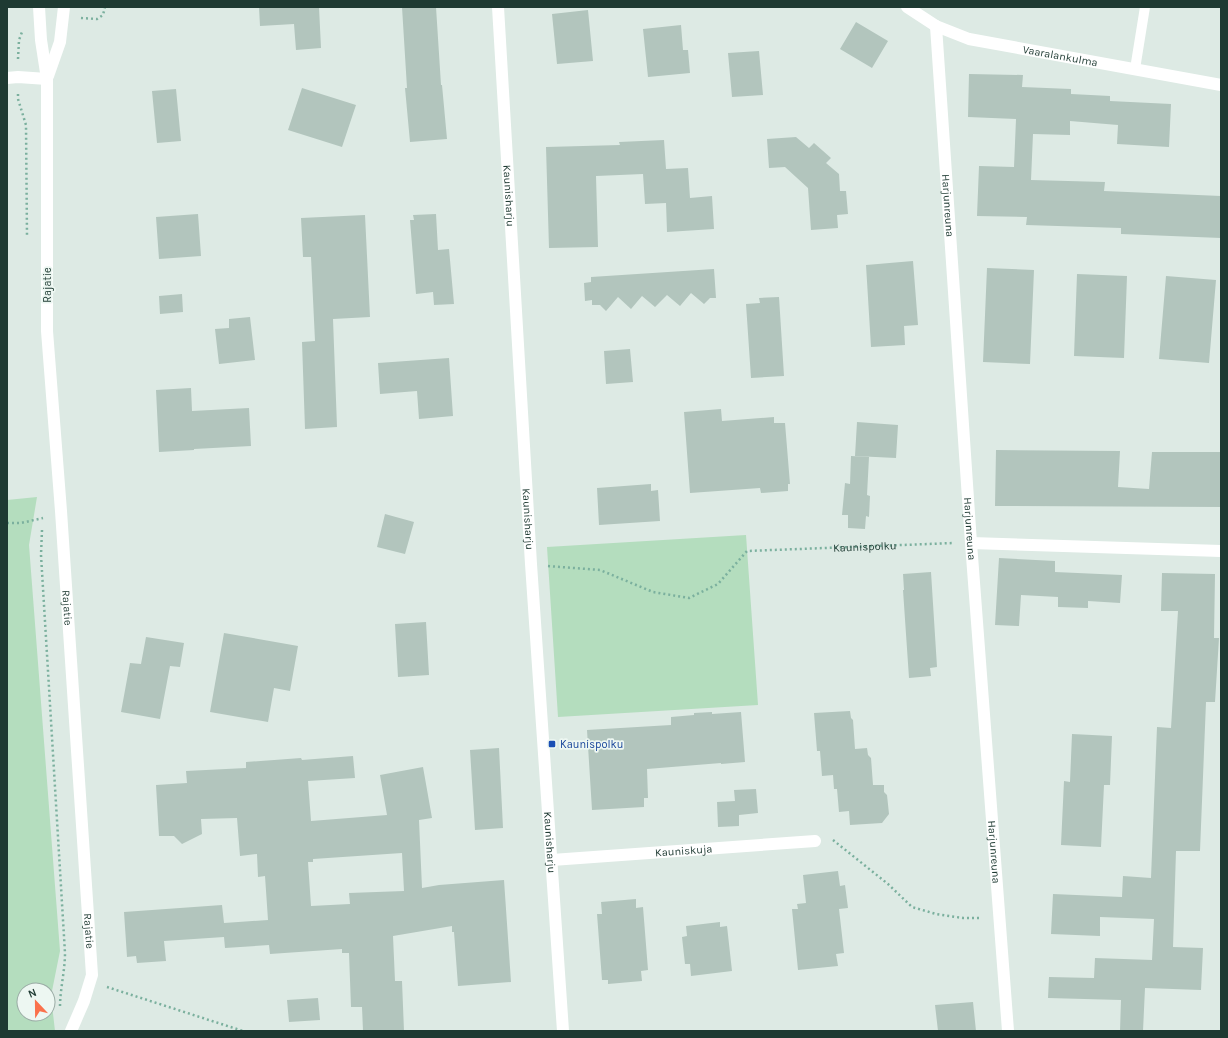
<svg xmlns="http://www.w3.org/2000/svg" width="1228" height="1038" font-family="Karla,sans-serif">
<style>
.green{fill:#b4ddbe;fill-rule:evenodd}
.building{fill:#b2c5bd;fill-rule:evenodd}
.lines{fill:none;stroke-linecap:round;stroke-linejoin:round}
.path{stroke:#7bb09e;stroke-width:2.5;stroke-dasharray:2 3;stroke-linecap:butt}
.service{stroke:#fff;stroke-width:10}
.minor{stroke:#fff;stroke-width:12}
.transit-dot{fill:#1a4fb4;stroke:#edf7f2;stroke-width:1.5}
.labels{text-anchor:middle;stroke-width:3.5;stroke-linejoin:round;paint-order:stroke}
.street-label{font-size:11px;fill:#1e3a32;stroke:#edf7f2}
.transit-label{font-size:11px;fill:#164399;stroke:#edf7f2;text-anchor:start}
</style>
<rect width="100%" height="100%" fill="#ddeae4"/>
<!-- green -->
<path class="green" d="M 37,497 L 29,545 L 60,951 L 51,996 L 55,1031 L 7,1031 L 7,500 ZM 24,990 L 48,990 L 48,1014 L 24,1014 Z
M 746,535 L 758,705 L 558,717 L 547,547 Z"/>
<!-- building -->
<path class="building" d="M 259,7 L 319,7 L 321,48 L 296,50 L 294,24 L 260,26 Z
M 402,7 L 436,7 L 441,85 L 442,85 L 447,139 L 410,142 L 405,88 L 407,88 Z
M 588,10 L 593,61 L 557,64 L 552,14 Z
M 856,22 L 888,41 L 872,68 L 840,49 Z
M 681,25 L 683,50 L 688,50 L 690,73 L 648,77 L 643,29 Z
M 759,51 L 763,95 L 732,97 L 728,53 Z
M 969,74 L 1023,75 L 1022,87 L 1071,89 L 1071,94 L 1110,96 L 1110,101 L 1171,104 L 1169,147 L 1117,144 L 1118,125 L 1070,121 L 1070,135 L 1033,134 L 1031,180 L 1105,182 L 1104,191 L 1221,196 L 1221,238 L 1121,234 L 1121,228 L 1026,225 L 1027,217 L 977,216 L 979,166 L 1014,167 L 1016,119 L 968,117 Z
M 302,88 L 356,105 L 342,147 L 288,130 Z
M 176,89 L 181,141 L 157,143 L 152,91 Z
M 796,137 L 809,148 L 814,143 L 831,158 L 826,163 L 839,174 L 840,191 L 846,191 L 848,214 L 837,215 L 838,228 L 811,230 L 808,188 L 785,167 L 769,168 L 767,139 Z
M 664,140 L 666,169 L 688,168 L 690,198 L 712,196 L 714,229 L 667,232 L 666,203 L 645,204 L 643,174 L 596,176 L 598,247 L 549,248 L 546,147 L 620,145 L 619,142 Z
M 198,214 L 201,256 L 159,259 L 156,217 Z
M 436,214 L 438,250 L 449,249 L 454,304 L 434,305 L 433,292 L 416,294 L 410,220 L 414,220 L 413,215 Z
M 365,215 L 370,317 L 333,319 L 337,427 L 305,429 L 302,342 L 315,341 L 311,257 L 303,257 L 301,218 Z
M 913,261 L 918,325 L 904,326 L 905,345 L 871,347 L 866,265 Z
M 987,268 L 1034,270 L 1030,364 L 983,362 Z
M 714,269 L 716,298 L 710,298 L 704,304 L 691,293 L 680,306 L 667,295 L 655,307 L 642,296 L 631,309 L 618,297 L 606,311 L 600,305 L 592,305 L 592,300 L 585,301 L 584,283 L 591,282 L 591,277 Z
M 1077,274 L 1127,276 L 1124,358 L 1074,356 Z
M 1166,276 L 1216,280 L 1209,363 L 1159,359 Z
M 182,294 L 183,312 L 160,314 L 159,296 Z
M 779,297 L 784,376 L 751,378 L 746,304 L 760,303 L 759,298 Z
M 250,317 L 255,360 L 219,364 L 215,329 L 229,328 L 229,319 Z
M 630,349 L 633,382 L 606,384 L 604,351 Z
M 449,358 L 453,416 L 419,419 L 417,391 L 380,394 L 378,363 Z
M 191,388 L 192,411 L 249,408 L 251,446 L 194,449 L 194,450 L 159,452 L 156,390 Z
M 721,409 L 722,421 L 774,417 L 774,423 L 785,423 L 790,484 L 788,484 L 788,491 L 761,493 L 760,488 L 690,493 L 684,412 Z
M 857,422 L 898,425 L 896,458 L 855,456 Z
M 996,450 L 1120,451 L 1118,487 L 1149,489 L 1152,452 L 1221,452 L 1221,507 L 995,506 Z
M 851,456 L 869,457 L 867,495 L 870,496 L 869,517 L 866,516 L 865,529 L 848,528 L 848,515 L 842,515 L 845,483 L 850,484 Z
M 651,484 L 651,491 L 658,490 L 660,521 L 599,525 L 597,488 Z
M 385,514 L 414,522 L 405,554 L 377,547 Z
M 999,558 L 1055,561 L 1055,572 L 1122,575 L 1120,603 L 1088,601 L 1088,608 L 1058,607 L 1058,597 L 1021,595 L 1019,626 L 995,625 Z
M 931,572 L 937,667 L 930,668 L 931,676 L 909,678 L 903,590 L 904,590 L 903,574 Z
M 1162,573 L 1215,574 L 1214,638 L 1219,638 L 1215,702 L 1206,702 L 1200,851 L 1176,851 L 1173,947 L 1203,948 L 1201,990 L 1145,988 L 1143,1031 L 1120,1031 L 1121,1000 L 1048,998 L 1049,977 L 1094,978 L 1095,958 L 1152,960 L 1154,919 L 1100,917 L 1100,936 L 1051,934 L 1053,894 L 1122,897 L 1123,876 L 1151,878 L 1157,727 L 1171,728 L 1178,611 L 1161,611 Z
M 426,622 L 429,675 L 398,677 L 395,624 Z
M 224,633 L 298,646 L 290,691 L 274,688 L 268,722 L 210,712 Z
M 146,637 L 184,643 L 180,667 L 170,666 L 160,719 L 121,712 L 130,663 L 141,664 Z
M 850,711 L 851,718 L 853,720 L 855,749 L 867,748 L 868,755 L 871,758 L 873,785 L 884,785 L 884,792 L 887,795 L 889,814 L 882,823 L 850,825 L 849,811 L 839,812 L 837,789 L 834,789 L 833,775 L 822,776 L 820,751 L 817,751 L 814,713 Z
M 712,712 L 712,714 L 741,712 L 745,762 L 721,764 L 721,763 L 647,769 L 648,798 L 644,798 L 644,807 L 592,810 L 587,730 L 671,725 L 671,717 L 694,715 L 694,713 Z
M 1072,734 L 1112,736 L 1110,785 L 1104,785 L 1101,847 L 1061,845 L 1064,781 L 1070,782 Z
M 499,748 L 503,828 L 475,830 L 470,750 Z
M 353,756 L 355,778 L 308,781 L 311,821 L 387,815 L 380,775 L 423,767 L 432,818 L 419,820 L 422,888 L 439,885 L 504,880 L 511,982 L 458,986 L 454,932 L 452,932 L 452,926 L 393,936 L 395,981 L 402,981 L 404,1031 L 363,1031 L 362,1007 L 351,1007 L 349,953 L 342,953 L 342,949 L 270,954 L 269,945 L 225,948 L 224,937 L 164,941 L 166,961 L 137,963 L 136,956 L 127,957 L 124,912 L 222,905 L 224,923 L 268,920 L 265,876 L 258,877 L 257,854 L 240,856 L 237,818 L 201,819 L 202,834 L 182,844 L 174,836 L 159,836 L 156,785 L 187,783 L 186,771 L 246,768 L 246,762 L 301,758 L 302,760 ZM 402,853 L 404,891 L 349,893 L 350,904 L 311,906 L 308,862 L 313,862 L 313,859 Z
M 756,789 L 758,813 L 739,815 L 739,826 L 718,827 L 717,802 L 735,801 L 734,790 Z
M 838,871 L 840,886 L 845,885 L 848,908 L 839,909 L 844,953 L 836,954 L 838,966 L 798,970 L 792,909 L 798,909 L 797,904 L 806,903 L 803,875 Z
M 636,899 L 636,908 L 643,907 L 648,970 L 641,971 L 642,981 L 608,984 L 608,980 L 602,980 L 597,914 L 602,914 L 601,902 Z
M 720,922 L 720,927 L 727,926 L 732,971 L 691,976 L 690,964 L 685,964 L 682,937 L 687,936 L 686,926 Z
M 318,998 L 320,1020 L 289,1022 L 287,1000 Z
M 973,1002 L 976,1031 L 938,1031 L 935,1005 Z"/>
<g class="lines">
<!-- path -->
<g class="path">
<path d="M 81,18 L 97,19 L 103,15 L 105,7"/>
<path d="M 18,59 L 19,40 L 22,32"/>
<path d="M 18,94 L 18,99 L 26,125 L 27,237"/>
<path d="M 7,523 L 21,523 L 43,518"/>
<path d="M 42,530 L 41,555 L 65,953 C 65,971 60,989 60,1007"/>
<path id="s1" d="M 548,566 L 600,570 L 653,592 L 689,598 L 718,584 L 747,551 L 954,543"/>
<path d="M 833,840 L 888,884 L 912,907 L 936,914 L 963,918 L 982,918"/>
<path d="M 107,987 L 243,1031"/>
</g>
<!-- service -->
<path class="service" d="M 1135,69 L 1145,7"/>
<!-- minor -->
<g class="minor">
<path id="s2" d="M 39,7 L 41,40 L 47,79 L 47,331 L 61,511 L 92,975 L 84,1001 L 71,1031"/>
<path id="s3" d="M 498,7 L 531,564 L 563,1031"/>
<path id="s4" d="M 907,7 L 936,26 L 969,39 L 1221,85"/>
<path id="s5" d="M 936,26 L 971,543 L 1008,1031"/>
<path d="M 48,76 L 60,42 L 64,7"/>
<path d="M 7,78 L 18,77 L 47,79"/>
<path d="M 971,543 L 1221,551"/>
<path id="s6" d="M 552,860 L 815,841"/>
</g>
</g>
<!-- markers -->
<rect class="transit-dot" x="548" y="740" width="8" height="8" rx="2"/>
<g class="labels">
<!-- street labels -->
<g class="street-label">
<text dy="4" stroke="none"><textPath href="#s4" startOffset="163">Vaaralankulma</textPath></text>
<text dy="4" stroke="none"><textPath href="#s3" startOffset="189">Kaunisharju</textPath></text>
<text dy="4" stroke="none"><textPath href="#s5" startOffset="180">Harjunreuna</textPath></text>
<text transform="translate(47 285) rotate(-90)" y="4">Rajatie</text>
<text dy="4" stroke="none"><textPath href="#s3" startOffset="513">Kaunisharju</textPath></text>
<text dy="4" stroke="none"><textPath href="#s5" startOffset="504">Harjunreuna</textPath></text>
<text dy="4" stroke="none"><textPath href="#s1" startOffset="340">Kaunispolku</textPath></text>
<text dy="4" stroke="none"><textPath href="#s2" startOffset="602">Rajatie</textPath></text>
<text dy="4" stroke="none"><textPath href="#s3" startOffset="837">Kaunisharju</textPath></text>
<text dy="4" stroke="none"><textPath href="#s6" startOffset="132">Kauniskuja</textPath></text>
<text dy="4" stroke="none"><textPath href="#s5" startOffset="828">Harjunreuna</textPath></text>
<text dy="4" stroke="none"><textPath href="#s2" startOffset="926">Rajatie</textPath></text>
</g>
<!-- transit labels -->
<g class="transit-label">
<text x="560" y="748">Kaunispolku</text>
</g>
</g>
<!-- border -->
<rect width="1228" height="1038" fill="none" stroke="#1e3a32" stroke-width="16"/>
<!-- north arrow -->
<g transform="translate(36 1002) rotate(338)"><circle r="19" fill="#edf7f2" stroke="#9aaba5"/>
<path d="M0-3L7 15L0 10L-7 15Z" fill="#fa714b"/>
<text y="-6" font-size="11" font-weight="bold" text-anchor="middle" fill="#1e3a32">N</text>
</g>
</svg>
